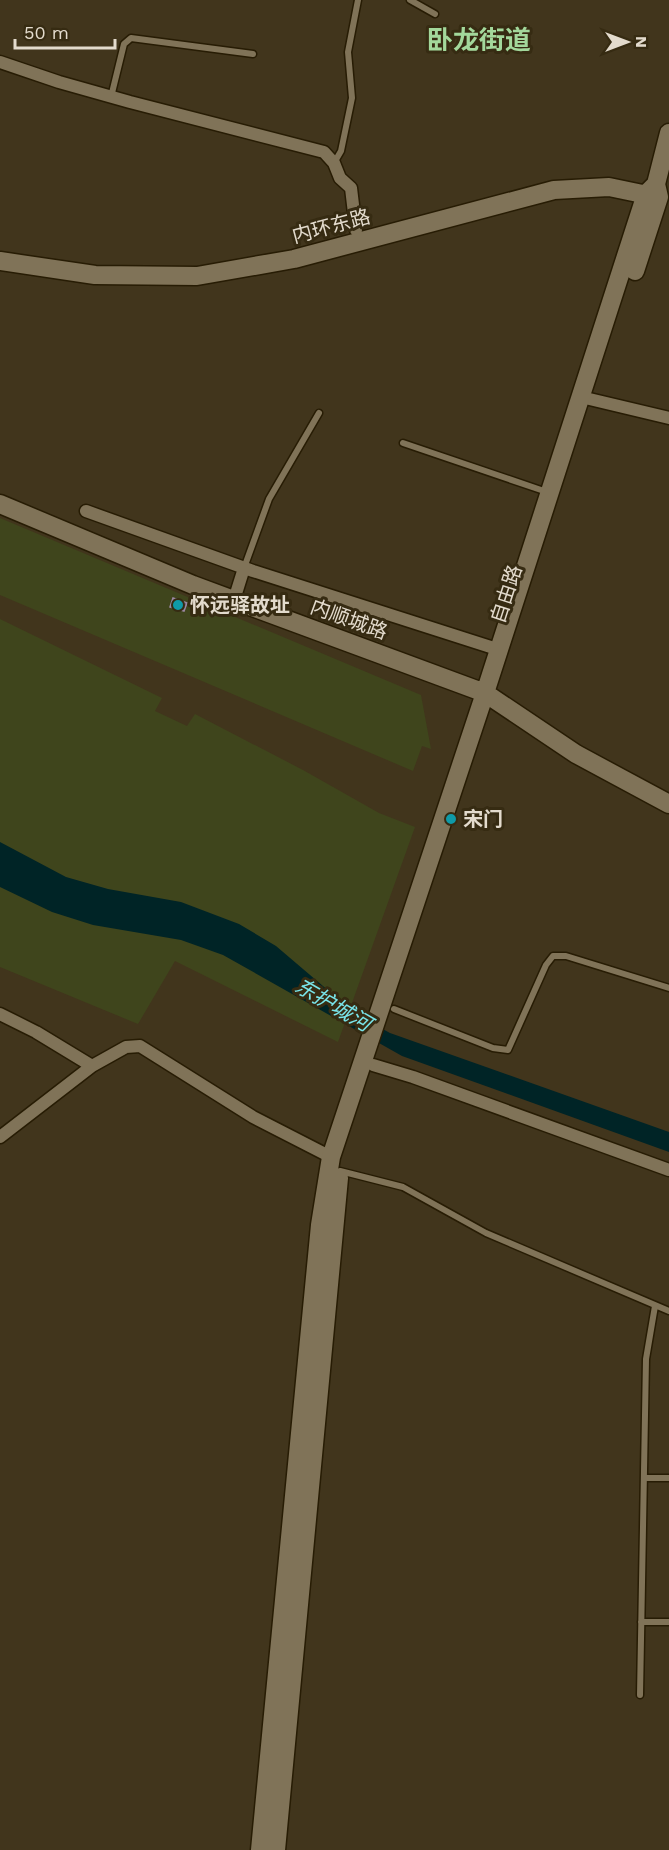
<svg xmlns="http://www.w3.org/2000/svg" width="669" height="1850" font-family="'Work Sans','Noto Sans SC',sans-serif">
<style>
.green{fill:#3f451c}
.water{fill:#002426}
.building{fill:#6c5b71;stroke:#9b88a1;stroke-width:1.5}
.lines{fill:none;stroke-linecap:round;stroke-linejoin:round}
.lane-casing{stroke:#271c04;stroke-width:9}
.street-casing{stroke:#271c04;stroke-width:15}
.secondary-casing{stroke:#271c04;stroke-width:21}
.lane{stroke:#807358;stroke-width:6}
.street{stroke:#807358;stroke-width:12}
.secondary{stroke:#807358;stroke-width:18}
.culture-dot{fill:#0f9aa8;stroke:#362b12;stroke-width:2}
.labels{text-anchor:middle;stroke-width:6;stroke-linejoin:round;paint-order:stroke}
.street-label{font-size:20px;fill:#e3dbcd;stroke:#362b12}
.poi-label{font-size:20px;font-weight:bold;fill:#e3dbcd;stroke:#362b12;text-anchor:start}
.water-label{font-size:21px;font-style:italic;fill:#79e5ea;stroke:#362b12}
.district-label{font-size:26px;font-weight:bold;fill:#a3d89b;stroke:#362b12}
</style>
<rect width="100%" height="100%" fill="#41351c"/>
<!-- green -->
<path class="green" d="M 0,518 L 421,695 L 431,749 L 422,746 L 413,771 L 0,595 Z
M 0,619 L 162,698 L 155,711 L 187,726 L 195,714 L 303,770 L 379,813 L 415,827 L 338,1042 L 175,961 L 138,1024 L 0,967 Z"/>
<!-- water -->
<path class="water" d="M 0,842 L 66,877 L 108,889 L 181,902 L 239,924 L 276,946 L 357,1015 L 390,1033 L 669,1132 L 669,1152 L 402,1056 L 223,955 L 181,940 L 93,925 L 52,912 L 0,887 Z"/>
<!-- building -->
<path class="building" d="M 173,598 L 187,603 L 184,611 L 170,607 Z"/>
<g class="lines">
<defs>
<path id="lane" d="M 410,0 L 435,14
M 111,97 L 124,44 L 131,38 L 253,54
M 334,163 L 341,151 L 352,98 L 348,52 L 358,0
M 403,443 L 547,492
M 244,568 L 269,499 L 319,413
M 394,1009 L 493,1048 L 508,1050 L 546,965 L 553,956 L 566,956 L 669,988
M 340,1171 L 403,1187 L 486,1233 L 669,1311
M 644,1478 L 669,1478
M 641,1622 L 669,1622
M 640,1695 L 646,1359 L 655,1306"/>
<path id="street" d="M 0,62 L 59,82 L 130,102 L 324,152 L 334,163 L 340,178 L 351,188 L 356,230
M 581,397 L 669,418
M 86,511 L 253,571 L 500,650
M 234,600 L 244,568
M 0,1014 L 36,1032 L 92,1066
M 373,1065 L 413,1077 L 669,1170
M 0,1137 L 92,1066 L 126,1047 L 140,1046 L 253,1117 L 331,1157"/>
<path id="secondary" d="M 0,261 L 95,275 L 197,276 L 294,259 L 554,190 L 609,187 L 657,197
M 635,271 L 659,197 L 656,184
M 0,504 L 193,585 L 485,693 L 576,754 L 669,804
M 260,1850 L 320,1225 L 331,1157 L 485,693 L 646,194 L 656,184 L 669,133
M 276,1850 L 339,1178"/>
</defs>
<!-- lane casing -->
<use href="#lane" class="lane-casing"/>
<!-- street casing -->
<use href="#street" class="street-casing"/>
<!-- secondary casing -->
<use href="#secondary" class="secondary-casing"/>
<!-- lane -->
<use href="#lane" class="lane"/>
<!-- street -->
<use href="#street" class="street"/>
<!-- secondary -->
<use href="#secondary" class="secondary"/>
</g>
<!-- markers -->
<g class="culture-dot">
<circle cx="178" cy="605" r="6"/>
<circle cx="451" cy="819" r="6"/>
</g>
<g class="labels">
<!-- street labels -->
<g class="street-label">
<text transform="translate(331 226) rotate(-15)" y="7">内环东路</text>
<text transform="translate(506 594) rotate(-72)" y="7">自由路</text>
<text transform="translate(349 619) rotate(20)" y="7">内顺城路</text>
</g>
<!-- poi labels -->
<g class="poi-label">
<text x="190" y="612">怀远驿故址</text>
<text x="463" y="826">宋门</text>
</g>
<!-- water labels -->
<g class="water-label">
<text transform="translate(333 1005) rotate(30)" y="7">东护城河</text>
</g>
<!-- district labels -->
<g class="district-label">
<text x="479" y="49">卧龙街道</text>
</g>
</g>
<!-- north arrow -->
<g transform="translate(627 42) rotate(90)" stroke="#362b12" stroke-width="4.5" paint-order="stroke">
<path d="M0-4.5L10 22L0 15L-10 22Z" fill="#e3dbcd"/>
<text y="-9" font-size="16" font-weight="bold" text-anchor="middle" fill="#e3dbcd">N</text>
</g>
<!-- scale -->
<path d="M15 39v9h100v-9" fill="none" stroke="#e3dbcd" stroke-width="3"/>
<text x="24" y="39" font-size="18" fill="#e3dbcd" stroke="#362b12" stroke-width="4.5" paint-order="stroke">50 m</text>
</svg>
